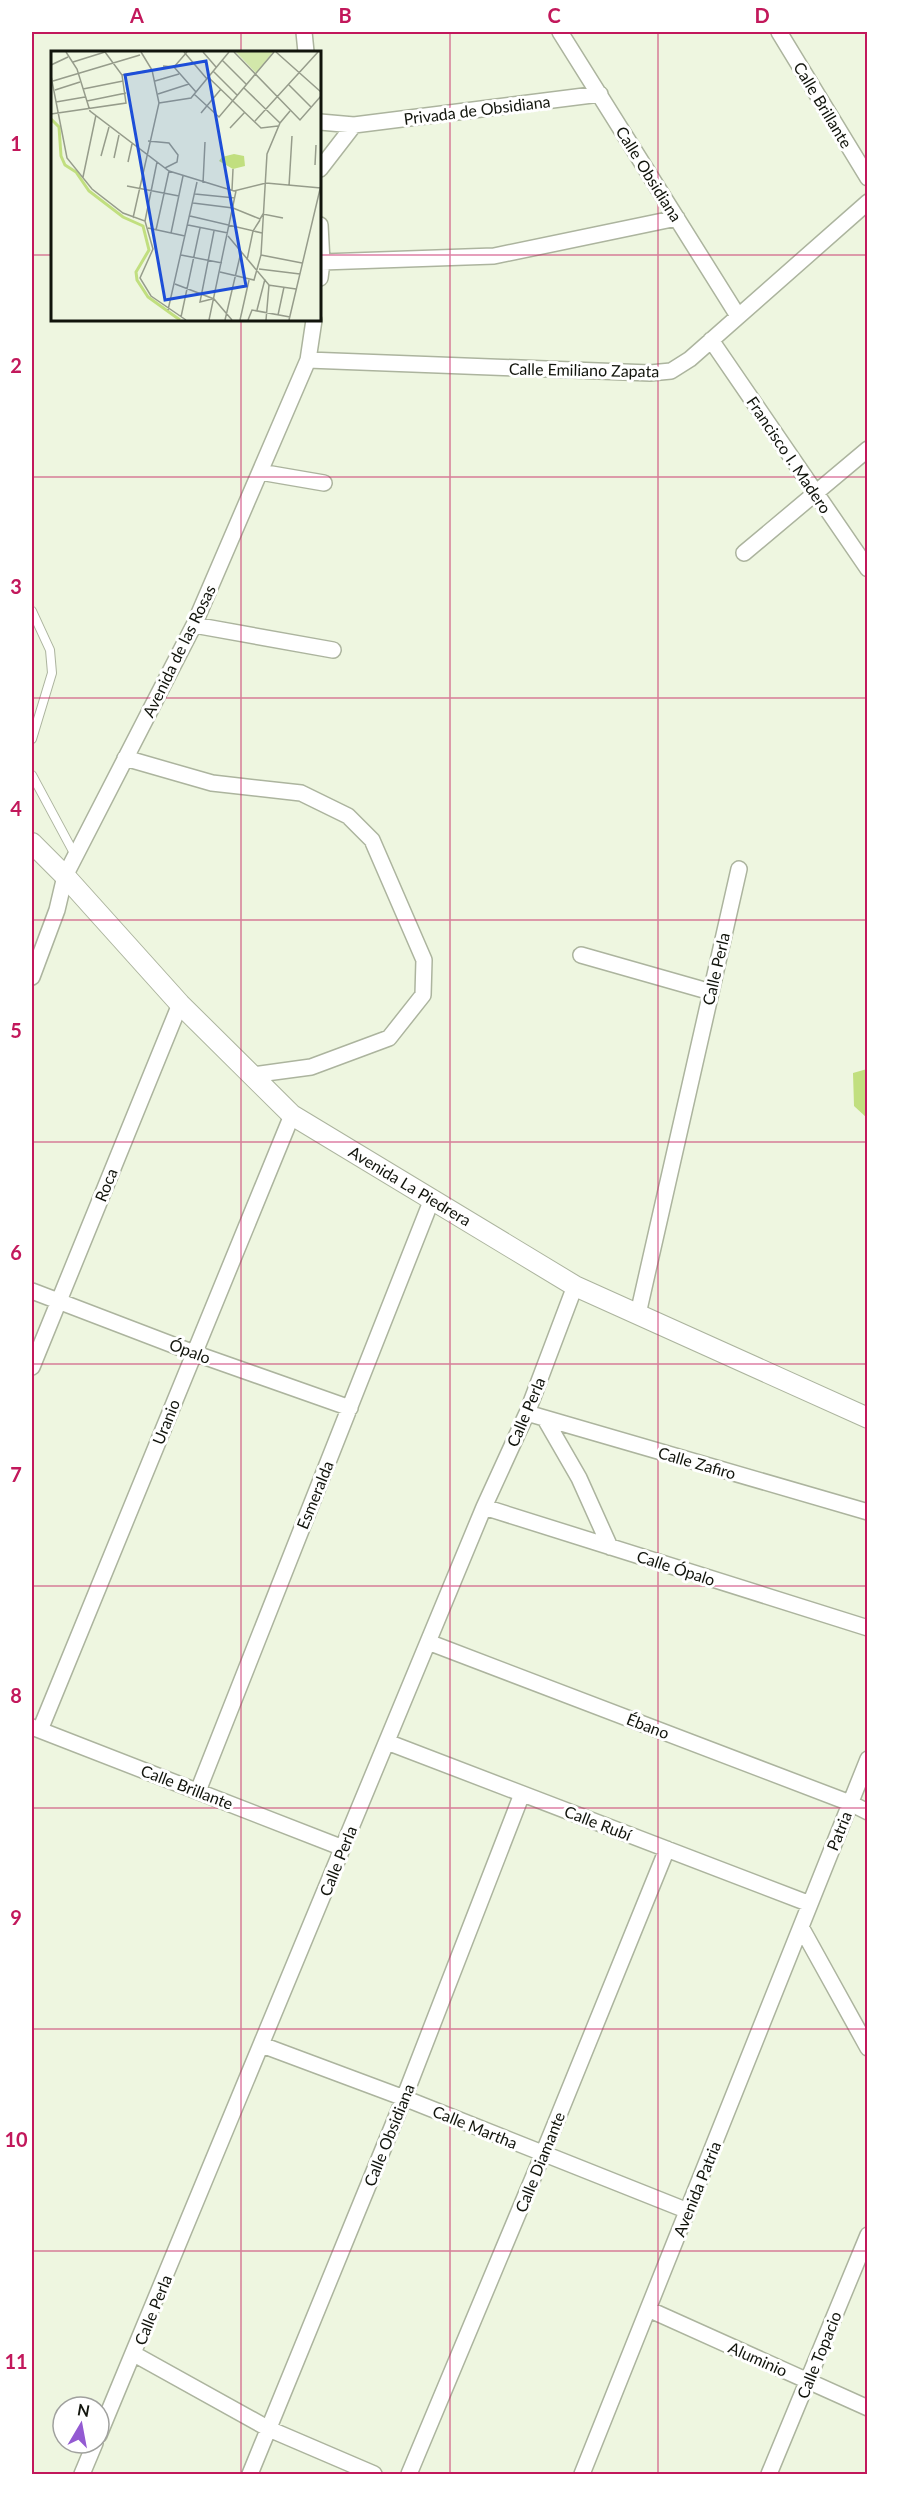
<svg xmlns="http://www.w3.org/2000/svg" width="899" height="2506" font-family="Lato,sans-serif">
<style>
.water{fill:#c1df7f}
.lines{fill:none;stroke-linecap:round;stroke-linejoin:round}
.service-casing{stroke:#acb49e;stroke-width:10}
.minor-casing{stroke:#acb49e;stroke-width:18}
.tertiary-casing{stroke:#acb49e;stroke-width:22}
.service{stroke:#fff;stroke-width:8}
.minor{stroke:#fff;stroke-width:15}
.tertiary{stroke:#fff;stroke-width:20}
.grid{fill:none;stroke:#c2185b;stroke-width:1.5;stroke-opacity:0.55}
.labels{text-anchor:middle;stroke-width:6;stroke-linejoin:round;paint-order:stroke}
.street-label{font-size:16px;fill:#11140c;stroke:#fff}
.inset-river{fill:none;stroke:#c1df7f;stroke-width:3}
.inset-road{fill:none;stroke:#969c8b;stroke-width:1.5}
.view{fill:#1d4ed8;fill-opacity:0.15;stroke:#1d4ed8;stroke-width:3}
.inset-edge{fill:none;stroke:#11140c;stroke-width:3}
.neatline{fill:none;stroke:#c2185b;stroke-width:2}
.grid-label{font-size:20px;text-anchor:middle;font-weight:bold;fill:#c2185b}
</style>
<rect width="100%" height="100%" fill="#eef6e0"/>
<!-- water -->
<path class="water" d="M 867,1069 L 868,1069 L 867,1118 L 854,1106 L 853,1073 Z"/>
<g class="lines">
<defs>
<path id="service" d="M 32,611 L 50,650 L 52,673 L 32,739
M 32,775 L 75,855"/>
<path id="minor" d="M 304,32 L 306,52
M 560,32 L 738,316
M 779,32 L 868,178
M 320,122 L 354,125 L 600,94
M 320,169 L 354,125
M 320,225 L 322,262 L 320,278
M 322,262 L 494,256 L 677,218
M 711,340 L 868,569
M 308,360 L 650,373 L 671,371 L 690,359 L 868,202
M 260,472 L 324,483
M 744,553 L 868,449
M 194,625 L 333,650
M 125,758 L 212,783 L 301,793 L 348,816 L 372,840 L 424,960 L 423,995 L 389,1038 L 311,1067 L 252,1075
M 581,955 L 711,992
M 32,977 L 57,910 L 65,876 L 194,625 L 308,360 L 314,320
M 32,1291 L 194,1353 L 350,1408
M 638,1314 L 739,869
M 32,1367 L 180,1004
M 527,1413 L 868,1512
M 545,1419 L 579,1478 L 610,1547
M 484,1507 L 868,1628
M 428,1642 L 850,1803 L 868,1812
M 32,1727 L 343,1848
M 40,1730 L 292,1115
M 387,1742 L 810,1904
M 198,1791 L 432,1199
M 801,1927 L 868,2048
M 262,2045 L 404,2098 L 688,2211
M 648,2309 L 868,2408
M 134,2354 L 269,2429 L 374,2474
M 99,2435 L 484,1507 L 527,1413 L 575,1286
M 82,2474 L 95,2443
M 250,2474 L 404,2098 L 522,1794
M 409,2474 L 543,2154 L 667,1849
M 582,2474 L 868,1759
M 769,2474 L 868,2235"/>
<path id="tertiary" d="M 32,843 L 65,876 L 180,1004 L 292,1115 L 575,1286 L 868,1418"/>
</defs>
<!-- service casing -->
<use href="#service" class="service-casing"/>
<!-- minor casing -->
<use href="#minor" class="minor-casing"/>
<!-- tertiary casing -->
<use href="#tertiary" class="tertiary-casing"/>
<!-- service -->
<use href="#service" class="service"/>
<!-- minor -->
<use href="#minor" class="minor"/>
<!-- tertiary -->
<use href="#tertiary" class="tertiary"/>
</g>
<!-- grid -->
<path class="grid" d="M 241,32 L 241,52M 450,32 L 450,2474M 658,32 L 658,2474M 32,255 L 52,255M 320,255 L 868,255M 241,320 L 241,2474M 32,477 L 868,477M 32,698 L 868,698M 32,920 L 868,920M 32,1142 L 868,1142M 32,1364 L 868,1364M 32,1586 L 868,1586M 32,1808 L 868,1808M 32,2029 L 868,2029M 32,2251 L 868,2251"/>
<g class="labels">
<!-- street labels -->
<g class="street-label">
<text transform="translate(823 105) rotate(59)" y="6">Calle Brillante</text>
<text transform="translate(477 110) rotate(-7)" y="6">Privada de Obsidiana</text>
<text transform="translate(649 174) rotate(58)" y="6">Calle Obsidiana</text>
<text transform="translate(584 370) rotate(1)" y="6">Calle Emiliano Zapata</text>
<text transform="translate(789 455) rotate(56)" y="6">Francisco I. Madero</text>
<text transform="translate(179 651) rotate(-64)" y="6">Avenida de las Rosas</text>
<text transform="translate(716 969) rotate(-77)" y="6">Calle Perla</text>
<text transform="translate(106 1185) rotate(-68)" y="6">Roca</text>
<text transform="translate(410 1186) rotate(31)" y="6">Avenida La Piedrera</text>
<text transform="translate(190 1351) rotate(21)" y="6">Ópalo</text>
<text transform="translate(526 1412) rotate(-67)" y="6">Calle Perla</text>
<text transform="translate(166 1422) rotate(-68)" y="6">Uranio</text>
<text transform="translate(697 1463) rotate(16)" y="6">Calle Zafiro</text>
<text transform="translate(315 1495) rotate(-68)" y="6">Esmeralda</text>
<text transform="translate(676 1568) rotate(18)" y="6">Calle Ópalo</text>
<text transform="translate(648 1726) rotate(21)" y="6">Ébano</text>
<text transform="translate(187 1787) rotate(21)" y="6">Calle Brillante</text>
<text transform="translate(598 1823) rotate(21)" y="6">Calle Rubí</text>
<text transform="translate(839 1831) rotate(-68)" y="6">Patria</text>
<text transform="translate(338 1861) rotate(-68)" y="6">Calle Perla</text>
<text transform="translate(475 2127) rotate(22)" y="6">Calle Martha</text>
<text transform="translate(389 2135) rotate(-68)" y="6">Calle Obsidiana</text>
<text transform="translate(540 2162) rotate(-68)" y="6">Calle Diamante</text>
<text transform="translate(697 2189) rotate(-68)" y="6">Avenida Patria</text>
<text transform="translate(153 2310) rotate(-68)" y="6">Calle Perla</text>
<text transform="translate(819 2355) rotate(-68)" y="6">Calle Topacio</text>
<text transform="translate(758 2359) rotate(24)" y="6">Aluminio</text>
</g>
</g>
<!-- overview -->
<g transform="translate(51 51)">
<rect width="270" height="270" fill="#eef6e0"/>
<path d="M 185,1 L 222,1 L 205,22 Z" fill="#d2e7aa"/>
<path d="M 183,103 L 193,105 L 194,115 L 182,118 L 168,110 L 171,106 Z" fill="#c1df7f"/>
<path class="inset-river" d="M 0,68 L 8,76 L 10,105 L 14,114 L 25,121 L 38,140 L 72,166 L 92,175 L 98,199 L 85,221 L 86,229 L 97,246 L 129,269"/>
<path class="inset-road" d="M 15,1 L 26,18 L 39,60 L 118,120 L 183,140 L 215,132 L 270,137M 133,1 L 156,28M 152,1 L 165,16M 183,1 L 249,69 L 270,45M 225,1 L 270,41M 171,9 L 195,33M 22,11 L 54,1M 0,14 L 17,6M 112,15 L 123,16 L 136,1M 123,16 L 145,41M 162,20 L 186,44M 71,24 L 101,19M 0,25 L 16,107 L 41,138 L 72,162 L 94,170 L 102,198 L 89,227 L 100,245 L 135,269M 157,26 L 210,77 L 227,75M 2,30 L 89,4M 104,30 L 128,23M 238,34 L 260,56M 193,37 L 229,72M 32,38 L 72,30M 4,39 L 29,31M 107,43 L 138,33M 143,43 L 168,66 L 223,1M 36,50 L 75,42M 5,51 L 34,46M 108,52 L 140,47 L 178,1M 150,62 L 170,38M 0,63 L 75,52 L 71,24 L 54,1M 204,70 L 267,1M 179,77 L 194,61M 97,90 L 118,92 L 127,104 L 126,111 L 114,117M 50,105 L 58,76M 63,107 L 68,84M 77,111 L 81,93M 264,114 L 265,94M 32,126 L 45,64M 152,132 L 154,91M 76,135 L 128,145M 238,135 L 241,85M 181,139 L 182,118M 144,143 L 184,147M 142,152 L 182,157 L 209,168 L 212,163 L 232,167M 139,165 L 211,182M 82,167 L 108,52 L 101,19 L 90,1M 94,170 L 106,111M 137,174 L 177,182M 97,177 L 134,185M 105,179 L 118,120M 120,182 L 132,125M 177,185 L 218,234 L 215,269M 130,204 L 171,212M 210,204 L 251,212M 196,209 L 202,180 L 209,169M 208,218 L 249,223M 169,221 L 203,229 L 210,204 L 216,103 L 229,72 L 239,60M 124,233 L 163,248 L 181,269M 217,234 L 245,238M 161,248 L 149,251 L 163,180M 117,259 L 146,131M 206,259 L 214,228M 227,264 L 233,236M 130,266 L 149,177M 158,269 L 185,140M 174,269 L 190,201M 189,269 L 198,229M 197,269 L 201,259 L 239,266M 238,269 L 270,134"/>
<path class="view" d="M 155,10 L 195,235 L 114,249 L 74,24 Z"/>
<rect width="270" height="270" class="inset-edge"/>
</g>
<!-- border -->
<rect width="899" height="2506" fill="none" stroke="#ffffff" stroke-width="66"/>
<!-- north arrow -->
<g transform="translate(81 2425) rotate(10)"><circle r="28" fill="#ffffff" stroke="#a0a19e" stroke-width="1.5"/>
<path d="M0-4.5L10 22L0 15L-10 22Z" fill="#935ad2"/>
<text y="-9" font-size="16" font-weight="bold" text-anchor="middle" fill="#11140c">N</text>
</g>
<rect x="33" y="33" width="833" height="2440" class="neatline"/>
<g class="grid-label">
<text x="137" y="23">A</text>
<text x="345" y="23">B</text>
<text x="554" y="23">C</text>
<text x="762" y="23">D</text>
<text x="16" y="151">1</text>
<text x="16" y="373">2</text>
<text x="16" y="594">3</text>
<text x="16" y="816">4</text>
<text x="16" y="1038">5</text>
<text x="16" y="1260">6</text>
<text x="16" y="1482">7</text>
<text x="16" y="1703">8</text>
<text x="16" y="1925">9</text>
<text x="16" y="2147">10</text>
<text x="16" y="2369">11</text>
</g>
</svg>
